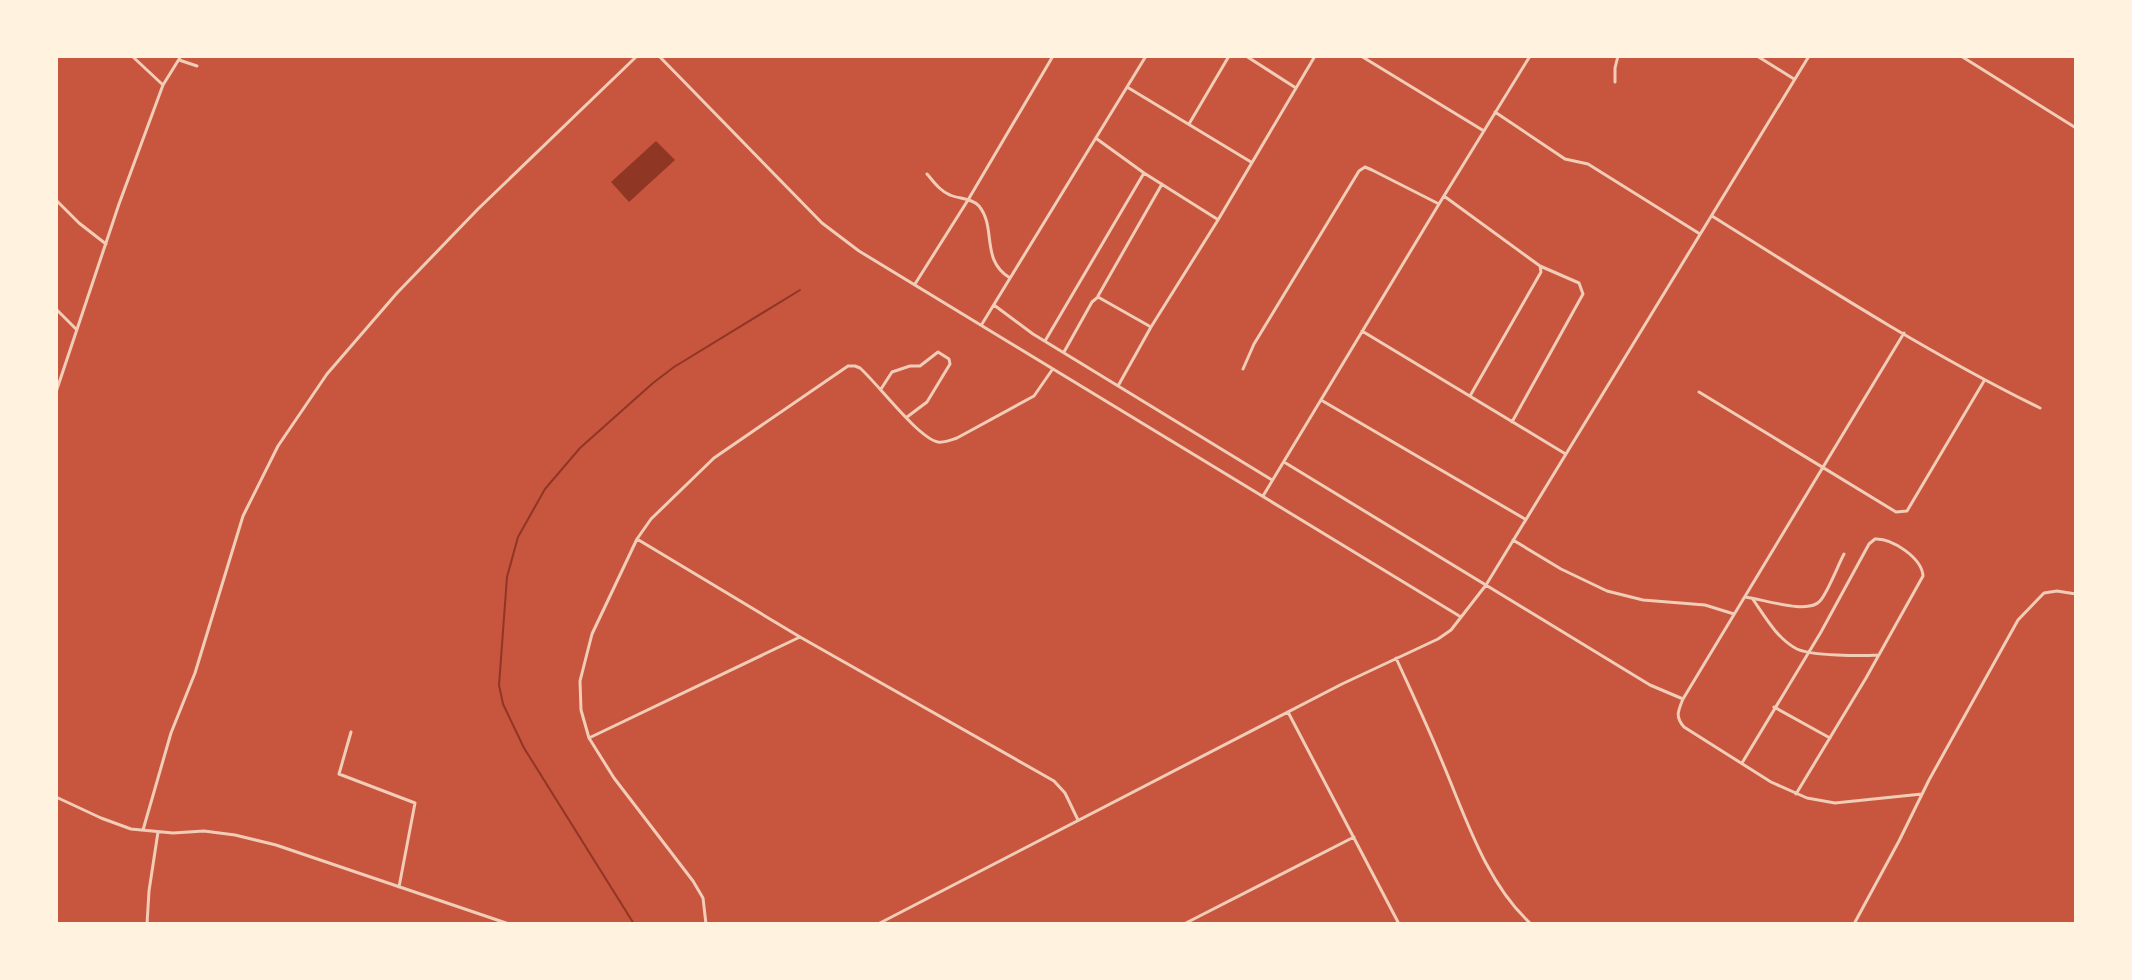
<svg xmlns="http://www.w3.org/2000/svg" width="2132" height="980" font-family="Roboto,sans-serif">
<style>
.water{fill:#8f3625}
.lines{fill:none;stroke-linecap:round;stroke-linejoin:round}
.stream{stroke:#8f3625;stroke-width:2}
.minor{stroke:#f1ccb7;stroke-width:3}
</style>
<rect width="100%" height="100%" fill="#c8553d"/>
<!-- water -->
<path class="water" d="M 656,141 L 675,160 L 629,202 L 611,182 Z"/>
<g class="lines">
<!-- stream -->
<path class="stream" d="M 634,924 L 524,748 L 503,704 L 499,685 L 507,577 L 518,537 L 545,489 L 580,448 L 653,383 L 674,367 L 800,290"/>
<!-- minor -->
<path class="minor" d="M 132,56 L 163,85
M 659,56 L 822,223 L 859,251 L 1461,617
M 1246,56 L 1296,88
M 1361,56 L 1484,131
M 1757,56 L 1794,79
M 1961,56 L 2076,128
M 179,60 L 197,66
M 1615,82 L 1615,68 L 1618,56
M 1127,87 L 1251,162
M 1495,112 L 1565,159 L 1588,164 L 1700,234
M 1189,124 L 1229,56
M 1097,139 L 1144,173 L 1217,219
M 927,174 C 934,182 940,191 950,195 C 959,199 972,198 979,206 C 997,228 980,260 1010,278
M 1444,196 L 1540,266 L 1541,272 L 1470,396
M 56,200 L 79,223 L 106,244
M 1712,216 C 1819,283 1926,352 2040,408
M 915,284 L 968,200 L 1053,56
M 1098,296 L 1162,184
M 994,305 L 1033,334 L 1272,480
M 56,309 L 76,329
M 982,324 L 1146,56
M 1362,331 L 1564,453
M 1904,333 L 1683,699 C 1678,711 1675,717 1684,727 L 1771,782 L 1807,798 L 1835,803 L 1922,794
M 1045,341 L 1144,173
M 1064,352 L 1092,302 L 1098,297 L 1151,327 L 1218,220 L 1315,56
M 1243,369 L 1254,344 L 1359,171 L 1365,167 L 1372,170 L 1439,204
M 1118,386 L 1151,327
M 881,389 L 892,372 L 910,366 L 920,366 L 938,352 L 949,359 L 950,364 L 927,402 L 907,417
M 56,392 L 119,204 L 163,85 L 181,56
M 1699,392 L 1896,512 L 1907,511 L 1984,381
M 1321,400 L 1525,519
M 1512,422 L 1583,294 L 1579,283 L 1540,266
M 1284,462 L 1650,685 L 1683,699
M 1263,496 L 1439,204 L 1530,56
M 637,539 L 800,637 L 1054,781 L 1065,793 L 1078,820
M 1513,540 L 1561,569 L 1607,591 L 1643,600 L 1705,605 L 1734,614
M 1745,597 C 1763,599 1808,615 1820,601 C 1828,592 1838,565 1844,554
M 1752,598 C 1764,615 1777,639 1797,649 C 1812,656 1861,656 1879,655
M 1396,658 C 1411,691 1427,725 1441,759 C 1465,815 1485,882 1531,924
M 1774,707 L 1830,738
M 1288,712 L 1399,924
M 351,732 L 339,774 L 415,803 L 399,887
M 589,738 L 800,637
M 1742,763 L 1821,632 L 1869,544 L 1875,539 C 1892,538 1922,558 1923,576 L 1866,678 L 1796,794
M 56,797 L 101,818 L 131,829 L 173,833 L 204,831 L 235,835 L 276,845 L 509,924
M 143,830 L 171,733 L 195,673 L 243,516 L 278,446 L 327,374 L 397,293 L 478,209 L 637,56
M 147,924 L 149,891 L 158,832
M 706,924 L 703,898 L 693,881 L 614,778 L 589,738 L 581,710 L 580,681 L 592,634 L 637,539 L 651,519 L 714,458 L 848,366 L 855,366 L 860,368 C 878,384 918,438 938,442 C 945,443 951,440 957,438 L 1034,396 L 1052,370
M 878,924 L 1342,684 L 1438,639 L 1451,630 L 1486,585 L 1809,56
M 1184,924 L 1354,837
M 1854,924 L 1899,841 L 1929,780 L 2018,620 L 2044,593 L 2057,591 L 2076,594"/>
</g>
<!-- border -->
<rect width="2132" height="980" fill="none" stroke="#fff3e0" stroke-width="116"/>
</svg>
